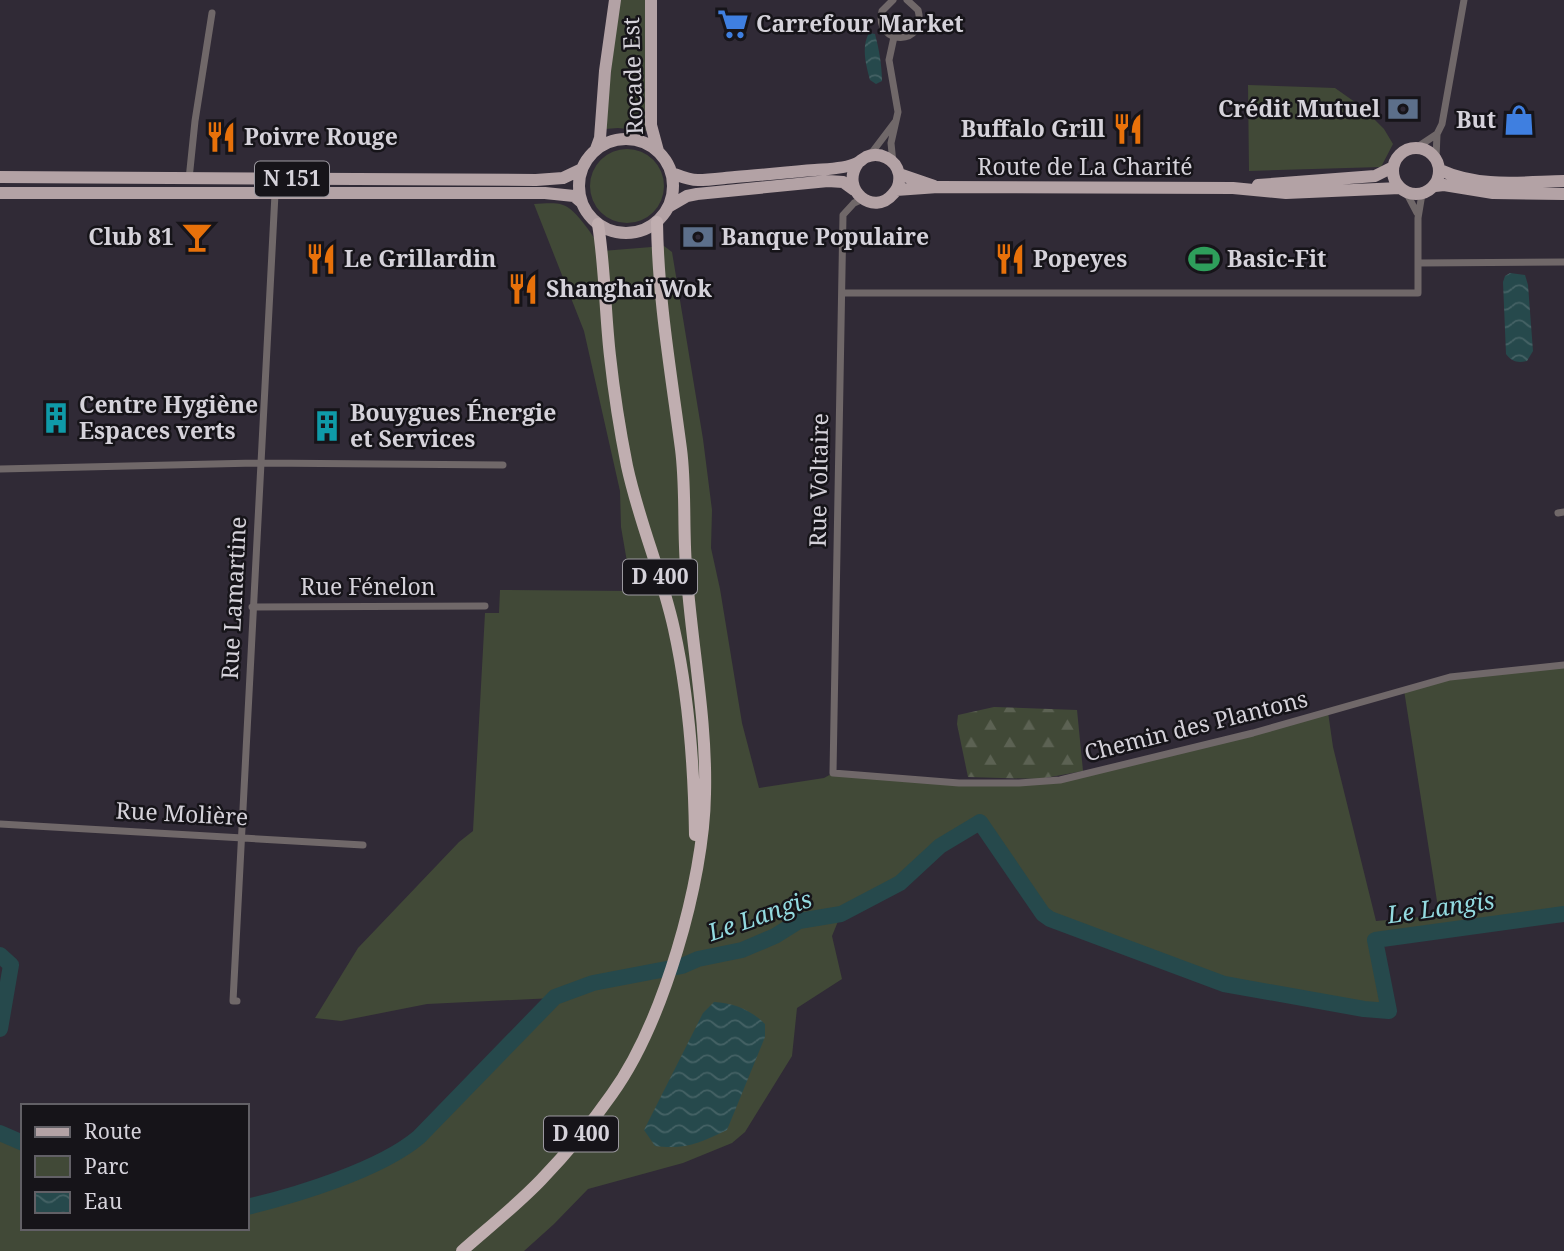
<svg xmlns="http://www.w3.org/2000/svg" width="1564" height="1251" font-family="'Noto Serif',serif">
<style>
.green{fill:#414937}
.forest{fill:url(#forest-firs)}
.water{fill:url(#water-waves)}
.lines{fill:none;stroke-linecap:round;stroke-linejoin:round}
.river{stroke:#26494c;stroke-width:16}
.minor{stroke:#706869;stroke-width:7}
.primary{stroke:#b3a2a5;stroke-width:12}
.trunk{stroke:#c0aeb0;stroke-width:12}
.labels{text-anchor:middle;stroke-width:5;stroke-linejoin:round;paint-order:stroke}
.shield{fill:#161419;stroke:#9c99a0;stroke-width:2}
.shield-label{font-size:21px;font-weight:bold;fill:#d5d2da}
.poi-label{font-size:23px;font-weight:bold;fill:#d5d2da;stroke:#161419;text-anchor:start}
.street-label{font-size:23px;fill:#d5d2da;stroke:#161419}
.water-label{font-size:24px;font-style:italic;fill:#93dae0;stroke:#161419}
</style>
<defs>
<pattern id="forest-firs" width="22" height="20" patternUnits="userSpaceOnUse" patternTransform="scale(1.75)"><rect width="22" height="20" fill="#414937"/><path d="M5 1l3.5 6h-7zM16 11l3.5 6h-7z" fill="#5c6253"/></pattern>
<pattern id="water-waves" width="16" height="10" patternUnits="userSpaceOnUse" patternTransform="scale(1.75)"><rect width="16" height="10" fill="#26494c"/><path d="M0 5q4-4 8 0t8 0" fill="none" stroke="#456265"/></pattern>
</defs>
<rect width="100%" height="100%" fill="#302a36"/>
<!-- green -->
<path class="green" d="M 618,0 L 648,0 L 647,131 L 618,128 L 605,129 Z
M 1248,85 L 1335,88 L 1362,107 L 1384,129 L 1393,144 L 1381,167 L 1249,171 Z
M590 186a37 37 0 1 1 74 0a37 37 0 1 1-74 0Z
M 534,204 C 543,204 554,202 563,205 C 576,209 595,238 602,251 L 664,246 L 672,252 L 703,439 L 712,510 L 711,548 L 720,589 L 742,723 L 759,788 L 824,778 L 833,773 L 959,783 L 1040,783 L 1328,712 L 1333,747 L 1376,921 L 1432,916 L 1439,914 L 1404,690 L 1450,677 L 1564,665 L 1564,914 L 1376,940 L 1389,1011 L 1364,1009 L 1224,984 L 1050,919 L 1043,914 L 980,823 L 940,846 L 900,883 L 841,914 L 832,936 L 842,979 L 797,1008 L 792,1056 L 745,1132 L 732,1143 L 683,1163 L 588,1189 L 554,1224 L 524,1251 L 0,1251 L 0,1133 L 23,1143 L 23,1228 L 247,1228 L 247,1207 C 297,1195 380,1170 419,1137 L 554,998 L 427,1004 L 341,1021 L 315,1018 L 358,948 L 459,842 L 473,831 L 485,613 L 499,613 L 500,590 L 632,591 L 621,527 L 620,491 L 584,331 Z"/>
<!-- forest -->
<path class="forest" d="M 994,707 L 1077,710 L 1083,771 L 1040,779 L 968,777 L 957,724 L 958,715 Z"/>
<!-- water -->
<path class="water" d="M 869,33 L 875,34 C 879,49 882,66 882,81 L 876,84 L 870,80 C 866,65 861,47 869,33 Z
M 1510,273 L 1525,275 L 1528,285 L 1533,351 L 1527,361 C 1518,363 1512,362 1506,354 L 1503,282 L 1505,276 Z
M 714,1002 C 734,1003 751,1010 765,1024 L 765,1037 L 727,1130 C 700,1143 685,1150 655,1146 L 644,1130 L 703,1013 Z"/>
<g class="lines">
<!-- river -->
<path class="river" d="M 0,955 L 11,965 L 0,1029
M 0,1133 L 23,1143
M 247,1207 C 297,1195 380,1170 419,1137 L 555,997 L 593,983 L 682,966 L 698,959 L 742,950 L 775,936 L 799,921 L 841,914 L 900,883 L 940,846 L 980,822 L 1043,914 L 1050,919 L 1224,984 L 1364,1009 L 1389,1011 L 1375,940 L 1564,914"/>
<!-- minor -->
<path class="minor" d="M 893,0 L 882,11 C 874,47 928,46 918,10 L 907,0
M 1416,148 L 1437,134 L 1442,124 L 1464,0
M 870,155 L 895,122
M 1436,158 L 1437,134
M 893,163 L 891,143 L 898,112 L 889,60 L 894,37
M 189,179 L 195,121 L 212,13
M 1406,192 L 1417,213
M 863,199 L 854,203 L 843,215 L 833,773 L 959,783 L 1019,783 L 1060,780 L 1253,733 L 1450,677 L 1564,665
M 1419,263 L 1564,262
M 842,293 L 1418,293 L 1418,218 L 1422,194
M 0,469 L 261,463 L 503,465
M 1558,513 L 1564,512
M 252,607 L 485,606
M 0,824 L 363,845
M 237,1001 L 233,1001 L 275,194"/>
<!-- primary -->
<path class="primary" d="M 651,0 L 651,125 L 658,151
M579 186a47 47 0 1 1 94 0a47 47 0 1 1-94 0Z
M1393 171a23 23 0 1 1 46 0a23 23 0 1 1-46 0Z
M 596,149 L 600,138 L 605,71 L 615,0
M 1440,170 C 1479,188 1522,182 1564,181
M 672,173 C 680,176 688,180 698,180 C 710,180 723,178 735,177 C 761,175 788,172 815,170 C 827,169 845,169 857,163 C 860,162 862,159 866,157 C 879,151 896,159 899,174 C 900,181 898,189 893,194 C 874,217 839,190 858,163
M 899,174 L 934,186
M 0,177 L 536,180 L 563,178 L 582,169
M 1258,185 L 1375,176 L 1393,167
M 1435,186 L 1444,185 L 1493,193 L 1564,194
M 896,190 L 938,187 L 1233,188 L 1286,193 L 1400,188
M 0,193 L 545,193 L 574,196 L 581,202
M 668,207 L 687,196 L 697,194 L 828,181 L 843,182 L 854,190"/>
<!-- trunk -->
<path class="trunk" d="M 598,224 C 605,268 605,312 610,356 C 614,393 620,431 627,466 C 639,522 662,574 674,629 C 689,697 694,766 695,835
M 462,1251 C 488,1228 517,1205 541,1180 C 567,1153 591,1124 612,1094 C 663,1023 704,881 705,794 C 707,718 691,642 686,566 C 683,527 686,488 681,449 C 671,373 658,299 657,222"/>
</g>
<!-- icons -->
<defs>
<symbol id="supermarket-bare" viewBox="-9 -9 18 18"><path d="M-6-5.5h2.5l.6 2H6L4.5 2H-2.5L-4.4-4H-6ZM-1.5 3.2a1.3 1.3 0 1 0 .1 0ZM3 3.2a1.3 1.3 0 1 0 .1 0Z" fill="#3f7fe0" stroke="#161419" stroke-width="2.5" paint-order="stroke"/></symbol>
<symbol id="bank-bare" viewBox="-9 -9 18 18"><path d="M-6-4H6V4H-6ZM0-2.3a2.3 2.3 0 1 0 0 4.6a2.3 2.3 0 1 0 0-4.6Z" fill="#5c6f8a" stroke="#161419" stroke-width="2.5" paint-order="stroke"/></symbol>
<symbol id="shop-bare" viewBox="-9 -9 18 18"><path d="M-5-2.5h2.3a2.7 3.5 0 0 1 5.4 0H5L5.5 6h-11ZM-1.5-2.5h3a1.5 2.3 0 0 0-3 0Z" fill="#3f7fe0" stroke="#161419" stroke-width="2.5" paint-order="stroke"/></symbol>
<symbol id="restaurant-bare" viewBox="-9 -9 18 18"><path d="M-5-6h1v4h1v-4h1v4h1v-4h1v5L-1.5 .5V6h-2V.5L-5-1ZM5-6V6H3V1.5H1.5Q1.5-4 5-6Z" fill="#e8710a" stroke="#161419" stroke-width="2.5" paint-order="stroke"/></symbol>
<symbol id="bar-bare" viewBox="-9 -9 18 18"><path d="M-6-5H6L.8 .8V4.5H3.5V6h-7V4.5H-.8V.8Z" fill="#e8710a" stroke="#161419" stroke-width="2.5" paint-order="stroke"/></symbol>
<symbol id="stadium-bare" viewBox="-9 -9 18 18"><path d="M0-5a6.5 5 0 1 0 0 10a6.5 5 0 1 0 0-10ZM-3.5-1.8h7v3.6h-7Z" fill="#2e9e5b" stroke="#161419" stroke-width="2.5" paint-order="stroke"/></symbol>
<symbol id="building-bare" viewBox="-9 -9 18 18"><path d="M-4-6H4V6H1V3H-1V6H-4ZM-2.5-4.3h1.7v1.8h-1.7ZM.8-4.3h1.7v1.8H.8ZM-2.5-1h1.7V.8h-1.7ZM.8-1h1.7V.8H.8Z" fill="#0f9aa8" stroke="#161419" stroke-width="2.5" paint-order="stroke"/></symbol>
</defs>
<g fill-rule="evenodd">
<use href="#supermarket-bare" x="711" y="2" width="44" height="44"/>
<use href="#bank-bare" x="1381" y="87" width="44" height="44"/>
<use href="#shop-bare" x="1497" y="98" width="44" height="44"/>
<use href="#restaurant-bare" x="1106" y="107" width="44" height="44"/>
<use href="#restaurant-bare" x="199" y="115" width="44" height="44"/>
<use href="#bar-bare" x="175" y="215" width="44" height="44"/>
<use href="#bank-bare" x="676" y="215" width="44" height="44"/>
<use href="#restaurant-bare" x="299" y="237" width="44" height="44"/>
<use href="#restaurant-bare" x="988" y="237" width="44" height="44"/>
<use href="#stadium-bare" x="1182" y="237" width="44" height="44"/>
<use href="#restaurant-bare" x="501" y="267" width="44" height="44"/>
<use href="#building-bare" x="34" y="396" width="44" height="44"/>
<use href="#building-bare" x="305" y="404" width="44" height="44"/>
</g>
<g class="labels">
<!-- shield labels -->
<g class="shield">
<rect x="255" y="161.5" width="74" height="35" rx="5"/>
<rect x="623" y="559.5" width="74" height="35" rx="5"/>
<rect x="544" y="1116.5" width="74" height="35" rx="5"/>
</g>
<g class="shield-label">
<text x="292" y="186">N 151</text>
<text x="660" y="584">D 400</text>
<text x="581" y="1141">D 400</text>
</g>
<!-- poi labels -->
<g class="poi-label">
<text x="756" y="32">Carrefour Market</text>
<text x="1380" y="117" text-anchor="end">Crédit Mutuel</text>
<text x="1496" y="128" text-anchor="end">But</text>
<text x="1105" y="137" text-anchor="end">Buffalo Grill</text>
<text x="244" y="145">Poivre Rouge</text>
<text x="174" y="245" text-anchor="end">Club 81</text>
<text x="721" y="245">Banque Populaire</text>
<text x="344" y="267">Le Grillardin</text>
<text x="1033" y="267">Popeyes</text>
<text x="1227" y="267">Basic-Fit</text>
<text x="546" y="297">Shanghaï Wok</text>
<text x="79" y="413">Centre Hygiène<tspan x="79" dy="26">Espaces verts</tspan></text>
<text x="350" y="421">Bouygues Énergie<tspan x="350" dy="26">et Services</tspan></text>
</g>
<!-- street labels -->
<g class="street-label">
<text transform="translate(633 76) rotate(-92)" y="8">Rocade Est</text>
<text x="1085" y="175">Route de La Charité</text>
<text transform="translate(819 480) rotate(-89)" y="8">Rue Voltaire</text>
<text x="368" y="595">Rue Fénelon</text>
<text transform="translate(234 598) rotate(-87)" y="8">Rue Lamartine</text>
<text transform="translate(1196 726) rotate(-14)" y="8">Chemin des Plantons</text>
<text transform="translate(182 814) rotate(3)" y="8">Rue Molière</text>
</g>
<!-- water labels -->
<g class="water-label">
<text transform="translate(1441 908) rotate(-8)" y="8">Le Langis</text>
<text transform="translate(760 916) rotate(-19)" y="8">Le Langis</text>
</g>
</g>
<!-- legend -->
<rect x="21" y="1104" width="228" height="126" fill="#161419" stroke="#626066" stroke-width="2"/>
<rect x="35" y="1127" width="35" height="10" fill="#b3a2a5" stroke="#626066" stroke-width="2"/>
<text x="84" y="1139" font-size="21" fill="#d5d2da">Route</text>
<rect x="35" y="1156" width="35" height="21" fill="#414937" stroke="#626066" stroke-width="2"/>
<text x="84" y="1174" font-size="21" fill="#d5d2da">Parc</text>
<rect x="35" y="1192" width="35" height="21" fill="url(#water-waves)" stroke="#626066" stroke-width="2"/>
<text x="84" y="1209" font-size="21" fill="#d5d2da">Eau</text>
</svg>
